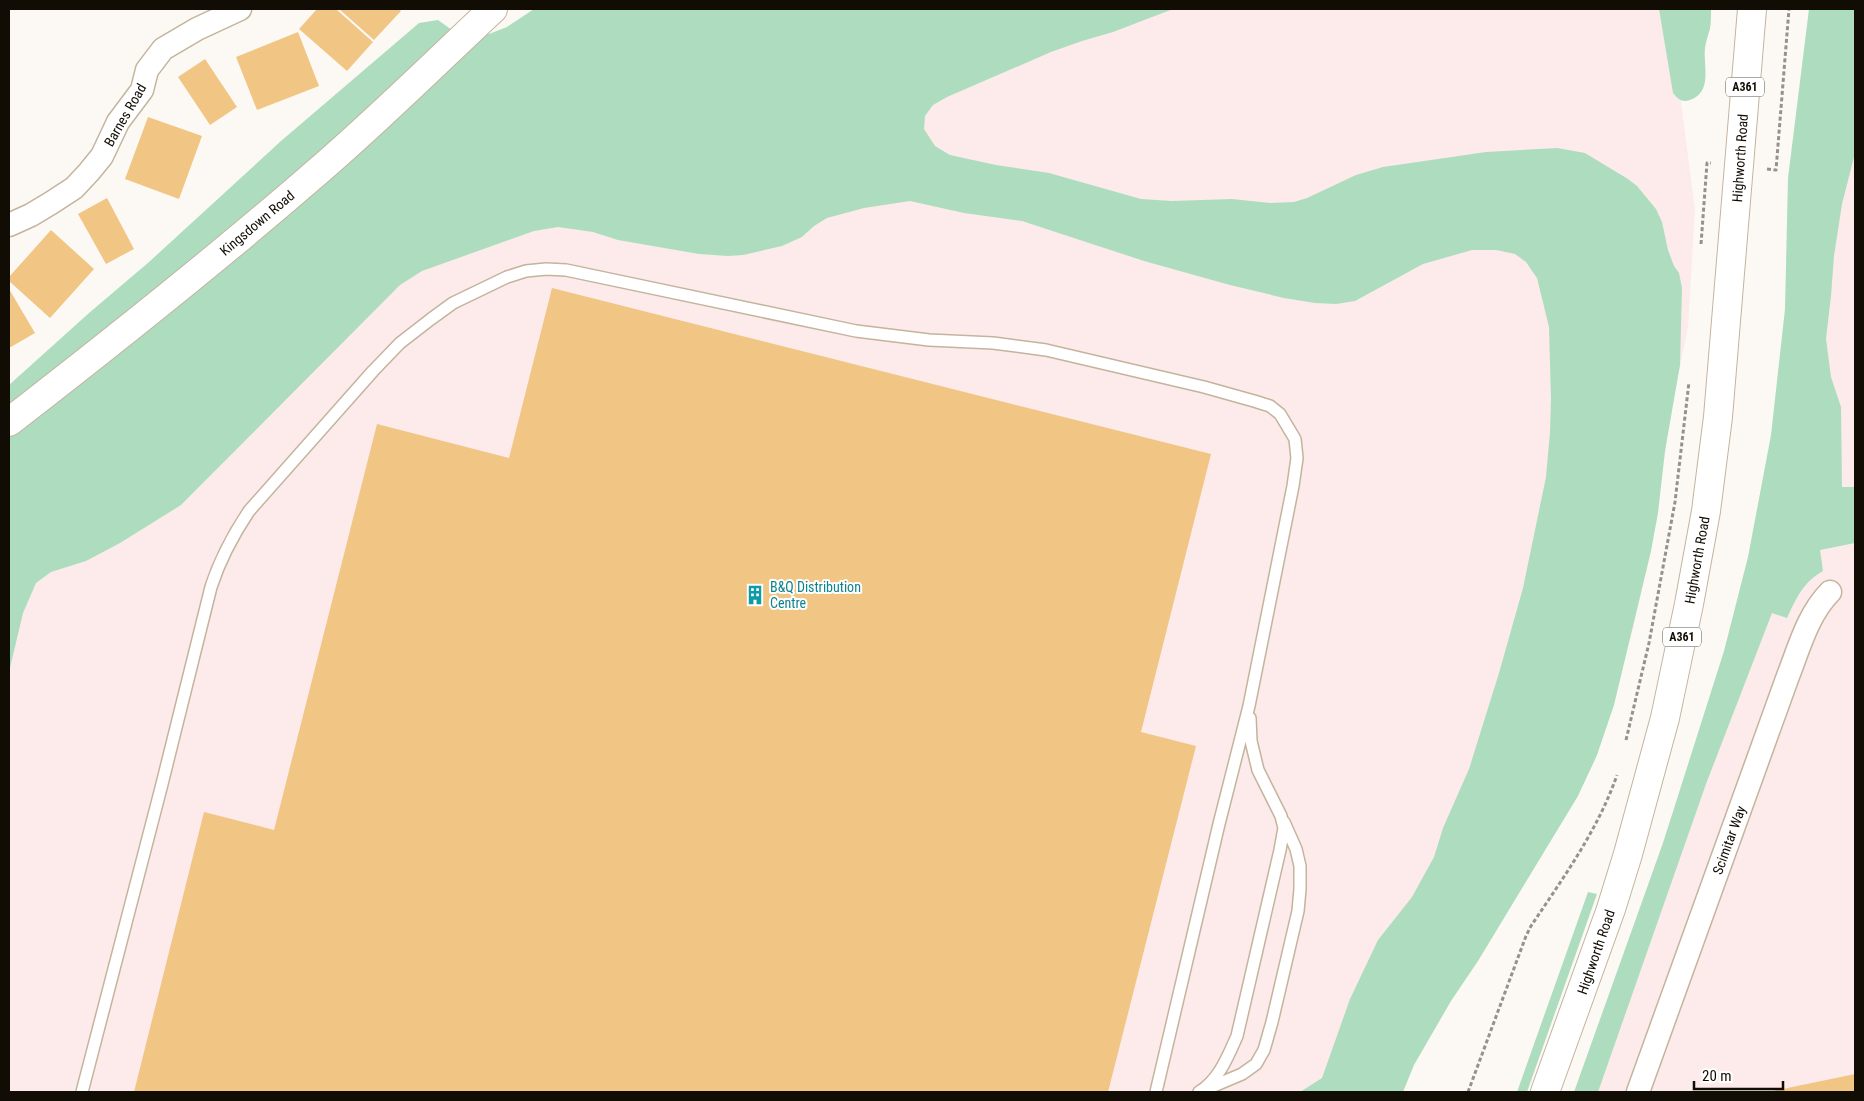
<svg xmlns="http://www.w3.org/2000/svg" width="1864" height="1101" font-family="'Roboto Condensed',sans-serif">
<style>
.industrial{fill:#fcebea}
.green{fill:#adddbe}
.building{fill:#f1c583}
.lines{fill:none;stroke-linecap:round;stroke-linejoin:round}
.service-casing{stroke:#c4b49d;stroke-width:14}
.minor-casing{stroke:#c4b49d;stroke-width:25}
.secondary-casing{stroke:#c4b49d;stroke-width:30}
.primary-casing{stroke:#c4b49d;stroke-width:30}
.path{stroke:#95918b;stroke-width:3;stroke-dasharray:4 2.5;stroke-linecap:butt}
.service{stroke:#fff;stroke-width:11}
.minor{stroke:#fff;stroke-width:22}
.secondary{stroke:#fff;stroke-width:28}
.primary{stroke:#fff;stroke-width:28}
.labels{text-anchor:middle;stroke-width:4;stroke-linejoin:round;paint-order:stroke}
.shield{fill:#fff;stroke:#58554f;stroke-width:1}
.shield-label{font-size:12px;font-weight:bold;fill:#110c04}
.street-label{font-size:14px;fill:#110c04;stroke:#fff}
.culture-label{font-size:14px;fill:#0d838f;stroke:#fff;text-anchor:start}
</style>
<rect width="100%" height="100%" fill="#fcf9f4"/>
<!-- industrial -->
<path class="industrial" d="M 1112,9 L 1669,9 L 1695,210 L 1688,327 L 1672,405 L 1651,551 L 1633,629 L 1594,763 L 1560,822 L 1385,1092 L 9,1092 L 9,486 L 327,226 Z
M 1855,9 L 1855,1092 L 1577,1092 L 1758,565 Z"/>
<!-- green -->
<path class="green" d="M 534,9 L 1173,9 L 1113,32 L 1082,41 L 1051,52 L 947,97 L 933,105 L 925,116 L 924,129 L 935,146 L 950,155 L 996,165 L 1049,173 L 1141,199 L 1172,201 L 1232,199 L 1270,203 L 1294,202 L 1307,198 L 1356,175 L 1383,167 L 1486,152 L 1557,148 L 1585,153 L 1628,179 L 1637,186 L 1656,209 L 1662,222 L 1668,250 L 1674,266 L 1679,273 L 1682,288 L 1680,365 L 1665,451 L 1658,513 L 1651,551 L 1614,705 L 1597,755 L 1578,796 L 1478,961 L 1451,1001 L 1414,1065 L 1403,1092 L 1300,1092 L 1322,1078 L 1350,999 L 1378,940 L 1412,897 L 1434,857 L 1443,828 L 1469,769 L 1499,673 L 1523,588 L 1546,477 L 1550,432 L 1551,399 L 1549,327 L 1537,278 L 1526,262 L 1515,254 L 1496,250 L 1472,250 L 1423,264 L 1355,301 L 1336,304 L 1315,303 L 1284,298 L 1230,285 L 1144,261 L 1022,221 L 964,213 L 910,201 L 864,208 L 827,218 L 814,226 L 802,237 L 782,246 L 743,255 L 728,256 L 699,254 L 618,240 L 593,232 L 558,227 L 534,231 L 422,271 L 400,285 L 181,505 L 120,543 L 86,561 L 51,572 L 36,583 L 23,613 L 9,672 L 9,385 L 89,313 L 149,262 L 281,141 L 419,23 L 438,20 L 459,35 L 489,34 L 507,27 Z
M 1659,9 L 1711,9 C 1711,15 1711,22 1710,29 C 1708,35 1706,41 1705,48 C 1703,66 1713,92 1690,100 C 1682,103 1678,99 1673,93 Z
M 1809,9 L 1855,9 L 1855,153 L 1842,204 L 1834,256 L 1831,296 L 1826,339 L 1831,377 L 1841,407 L 1842,487 L 1855,487 L 1855,543 L 1820,550 L 1823,571 C 1803,582 1796,599 1787,618 L 1772,613 L 1706,784 L 1598,1092 L 1574,1092 L 1663,843 L 1724,651 L 1748,557 L 1771,435 L 1785,309 L 1788,178 Z
M 1588,892 L 1597,894 L 1527,1092 L 1517,1092 Z"/>
<!-- building -->
<path class="building" d="M 317,9 L 336,9 L 373,42 L 347,71 L 299,29 Z
M 339,9 L 398,9 L 401,11 L 374,40 Z
M 298,32 L 319,86 L 257,110 L 236,57 Z
M 205,59 L 237,107 L 210,125 L 178,77 Z
M 148,117 L 202,136 L 179,199 L 125,179 Z
M 107,198 L 134,249 L 106,264 L 78,214 Z
M 51,230 L 94,269 L 50,318 L 9,281 L 9,277 Z
M 552,288 L 1211,454 L 1141,732 L 1196,746 L 1108,1092 L 134,1092 L 204,812 L 274,830 L 377,424 L 509,458 Z
M 9,289 L 35,333 L 9,348 Z
M 1855,1074 L 1855,1092 L 1773,1092 L 1773,1091 Z"/>
<g class="lines">
<defs>
<path id="service" d="M 1209,1088 L 1242,1074 L 1256,1064 L 1264,1050 L 1272,1022 L 1298,911 L 1300,889 L 1300,866 L 1296,849 L 1284,822
M 82,1092 L 161,788 L 211,587 C 220,559 233,535 249,511 L 373,371 L 400,343 L 431,319 L 453,303 L 507,277 L 526,271 L 546,269 L 566,270 L 856,331 L 929,340 L 993,343 L 1046,350 L 1204,387 L 1254,401 L 1270,406 L 1280,414 L 1295,439 L 1297,458 L 1293,486 L 1249,706 L 1219,824 L 1156,1092
M 1199,1092 C 1219,1080 1228,1056 1237,1036 L 1280,850 L 1284,828 L 1281,816 L 1258,770 L 1251,741 L 1250,718"/>
<path id="minor" d="M 9,225 L 31,215 L 51,203 L 74,188 L 89,172 L 102,156 L 118,122 L 142,90 L 147,70 L 163,49 L 197,29 L 240,9
M 1638,1092 L 1788,676 C 1799,648 1808,614 1830,592"/>
<path id="secondary" d="M 9,422 C 111,343 212,263 309,179 C 373,125 432,66 493,9"/>
<path id="primary" d="M 1545,1092 L 1611,909 L 1628,854 L 1665,718 L 1689,604 L 1706,511 L 1718,417 L 1752,9"/>
</defs>
<!-- service casing -->
<use href="#service" class="service-casing"/>
<!-- minor casing -->
<use href="#minor" class="minor-casing"/>
<!-- secondary casing -->
<use href="#secondary" class="secondary-casing"/>
<!-- primary casing -->
<use href="#primary" class="primary-casing"/>
<!-- path -->
<path class="path" d="M 1767,169 L 1776,170 L 1789,9
M 1701,244 L 1707,163 L 1711,163
M 1626,740 L 1649,643 L 1675,502 L 1689,382
M 1468,1092 L 1526,936 L 1531,926 C 1563,878 1598,830 1617,775"/>
<!-- service -->
<use href="#service" class="service"/>
<!-- minor -->
<use href="#minor" class="minor"/>
<!-- secondary -->
<use href="#secondary" class="secondary"/>
<!-- primary -->
<use href="#primary" class="primary"/>
</g>
<!-- icons -->
<defs>
<symbol id="building-bare" viewBox="-9 -9 18 18"><path d="M-4-6H4V6H1V3H-1V6H-4ZM-2.5-4.3h1.7v1.8h-1.7ZM.8-4.3h1.7v1.8H.8ZM-2.5-1h1.7V.8h-1.7ZM.8-1h1.7V.8H.8Z" fill="#0f9aa8" stroke="#fff" stroke-width="2.5" paint-order="stroke"/></symbol>
</defs>
<g fill-rule="evenodd">
<use href="#building-bare" x="741" y="581" width="28" height="28"/>
</g>
<g class="labels">
<!-- shield labels -->
<g class="shield">
<rect x="1726" y="77.5" width="38" height="19" rx="4"/>
<rect x="1663" y="627.5" width="38" height="19" rx="4"/>
</g>
<g class="shield-label">
<text x="1745" y="91">A361</text>
<text x="1682" y="641">A361</text>
</g>
<!-- street labels -->
<g class="street-label">
<text transform="translate(125 115) rotate(-60)" y="5">Barnes Road</text>
<text transform="translate(1740 158) rotate(-86)" y="5">Highworth Road</text>
<text transform="translate(257 223) rotate(-40)" y="5">Kingsdown Road</text>
<text transform="translate(1697 560) rotate(-80)" y="5">Highworth Road</text>
<text transform="translate(1729 840) rotate(-70)" y="5">Scimitar Way</text>
<text transform="translate(1596 952) rotate(-71)" y="5">Highworth Road</text>
</g>
<!-- culture labels -->
<g class="culture-label">
<text x="770" y="592">B&amp;Q Distribution<tspan x="770" dy="16">Centre</tspan></text>
</g>
</g>
<!-- border -->
<rect width="1864" height="1101" fill="none" stroke="#110c04" stroke-width="20"/>
<!-- scale -->
<path d="M1694 1081v8h89v-8" fill="none" stroke="#110c04" stroke-width="2.5"/>
<text x="1702" y="1081" font-size="15" fill="#110c04" stroke="#ffffff" stroke-width="4" paint-order="stroke">20 m</text>
</svg>
